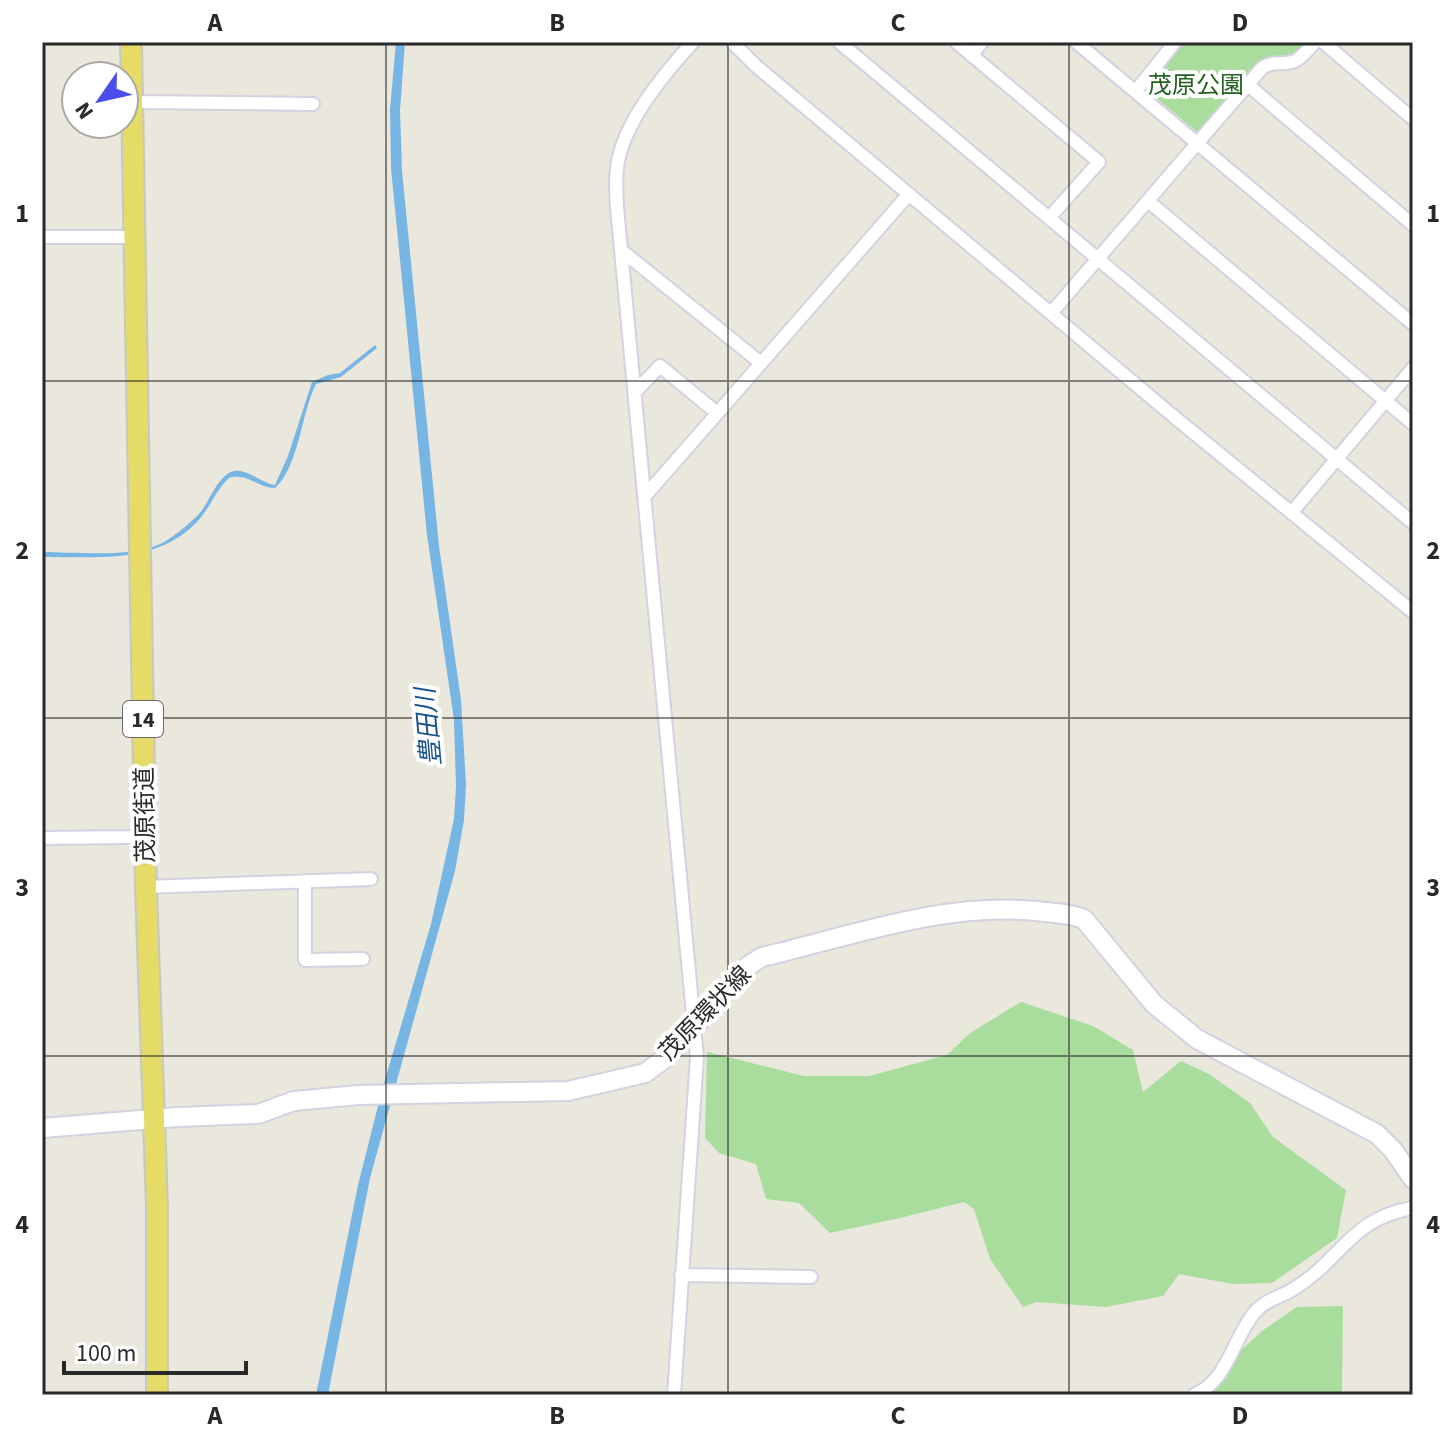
<svg xmlns="http://www.w3.org/2000/svg" width="1455" height="1437" font-family="'Source Sans 3','Noto Sans JP',sans-serif">
<style>
.green{fill:#a9dd9d}
.water{fill:#77b6e4}
.lines{fill:none;stroke-linecap:round;stroke-linejoin:round}
.minor-casing{stroke:#d2d2e1;stroke-width:16}
.secondary-casing{stroke:#d2d2e1;stroke-width:22}
.primary-casing{stroke:#c7c7c7;stroke-width:24}
.minor{stroke:#fff;stroke-width:12}
.secondary{stroke:#fff;stroke-width:18}
.primary{stroke:#e5db67;stroke-width:20}
.grid{fill:none;stroke:#292929;stroke-width:2;stroke-opacity:0.55}
.labels{text-anchor:middle;stroke-width:8;stroke-linejoin:round;paint-order:stroke}
.shield{fill:#fff;stroke:#696969;stroke-width:2}
.shield-label{font-size:22px;font-weight:bold;fill:#292929}
.park-label{font-size:24px;fill:#23601f;stroke:#fff}
.street-label{font-size:24px;fill:#292929;stroke:#fff}
.water-label{font-size:26px;font-style:italic;fill:#18538f;stroke:#fff}
.neatline{fill:none;stroke:#292929;stroke-width:3}
.grid-label{font-size:26px;text-anchor:middle;font-weight:bold;fill:#292929}
</style>
<rect width="100%" height="100%" fill="#eae7dc"/>
<!-- green -->
<path class="green" d="M 1185,42 L 1309,42 L 1299,53 L 1264,58 L 1201,132 L 1197,132 L 1148,91 L 1148,87 Z
M 1021,1002 L 1093,1026 L 1133,1050 L 1143,1092 L 1181,1061 L 1209,1074 L 1250,1103 L 1273,1137 L 1346,1190 L 1337,1238 L 1272,1283 L 1233,1284 L 1179,1274 L 1163,1296 L 1106,1307 L 1037,1302 L 1023,1307 L 990,1259 L 974,1209 L 964,1202 L 900,1218 L 830,1233 L 799,1203 L 766,1199 L 756,1164 L 719,1153 L 705,1138 L 707,1052 L 804,1076 L 869,1076 L 947,1055 L 970,1033 Z
M 1343,1306 L 1342,1395 L 1213,1395 L 1223,1367 L 1262,1331 L 1297,1307 Z"/>
<!-- water -->
<path class="water" d="M 396,42 L 405,42 L 400,110 L 402,171 L 439,546 L 461,700 L 466,784 L 464,820 L 455,871 L 370,1178 L 328,1395 L 316,1395 L 358,1185 L 382,1090 L 431,924 L 454,819 L 456,786 L 454,720 L 427,535 L 391,168 L 390,109 Z
M 375,345 L 377,348 L 341,377 L 316,384 C 301,414 299,466 275,488 C 258,488 247,472 229,478 C 215,491 209,510 196,523 C 155,565 96,556 42,557 L 42,552 C 75,552 130,558 160,544 C 174,537 188,525 199,514 C 209,503 218,474 234,471 C 248,469 261,483 275,485 L 288,456 L 312,382 L 328,375 L 340,373 Z"/>
<g class="lines">
<defs>
<path id="minor" d="M 732,42 L 756,66 L 1178,420 L 1413,612
M 839,42 L 1413,523
M 956,42 L 1099,162 L 1049,218
M 1076,42 L 1413,324
M 1323,42 L 1413,119
M 971,55 L 982,42
M 1248,85 L 1413,225
M 1136,91 L 1175,42
M 132,102 L 313,104
M 1148,201 L 1413,424
M 42,237 L 134,237
M 621,250 L 761,363
M 1052,312 L 1262,68 C 1272,60 1283,66 1295,61 C 1303,57 1309,48 1315,42
M 635,392 L 660,366 L 717,413
M 645,496 L 909,194
M 1292,512 L 1413,368
M 42,838 L 129,837 L 145,833
M 305,881 L 305,960 L 363,959
M 146,887 L 371,879
M 681,1275 L 811,1277
M 674,1395 L 697,1057 L 621,250 C 619,224 614,194 617,168 C 622,124 663,75 693,42
M 1194,1395 C 1228,1381 1233,1338 1255,1312 C 1265,1300 1280,1297 1292,1290 C 1341,1261 1350,1218 1413,1208"/>
<path id="secondary" d="M 42,1128 L 178,1117 L 258,1114 L 294,1101 L 358,1095 L 568,1091 L 607,1082 L 645,1073 L 668,1056 L 748,966 L 762,957 C 852,936 943,902 1036,911 C 1052,913 1069,913 1084,919 L 1154,1004 L 1197,1039 L 1377,1134 L 1393,1150 L 1413,1179"/>
<path id="primary" d="M 131,42 L 146,887 L 157,1206 L 157,1395"/>
</defs>
<!-- minor casing -->
<use href="#minor" class="minor-casing"/>
<!-- secondary casing -->
<use href="#secondary" class="secondary-casing"/>
<!-- primary casing -->
<use href="#primary" class="primary-casing"/>
<!-- minor -->
<use href="#minor" class="minor"/>
<!-- secondary -->
<use href="#secondary" class="secondary"/>
<!-- primary -->
<use href="#primary" class="primary"/>
</g>
<!-- grid -->
<path class="grid" d="M 386,42 L 386,1395M 728,42 L 728,1395M 1069,42 L 1069,1395M 42,381 L 1413,381M 42,718 L 1413,718M 42,1056 L 1413,1056"/>
<g class="labels">
<!-- shield labels -->
<rect class="shield" x="123" y="701" width="40" height="36" rx="6"/>
<g class="shield-label">
<text x="143" y="727">14</text>
</g>
<!-- park labels -->
<g class="park-label">
<text x="1196" y="93">茂原公園</text>
</g>
<!-- street labels -->
<g class="street-label">
<text transform="translate(145 815) rotate(-91)" y="8">茂原街道</text>
<text transform="translate(705 1013) rotate(-46)" y="8">茂原環状線</text>
</g>
<!-- water labels -->
<g class="water-label">
<text transform="translate(428 727) rotate(-95)" y="9">豊田川</text>
</g>
</g>
<!-- border -->
<rect width="1455" height="1437" fill="none" stroke="#ffffff" stroke-width="88"/>
<!-- north arrow -->
<g transform="translate(100 100) rotate(236)"><circle r="38" fill="#ffffff" stroke="#a9a9a9" stroke-width="2"/>
<path d="M0-6L14 30L0 20L-14 30Z" fill="#494deb"/>
<text y="-12" font-size="22" font-weight="bold" text-anchor="middle" fill="#292929">N</text>
</g>
<!-- scale -->
<path d="M64 1361v12h182v-12" fill="none" stroke="#292929" stroke-width="4"/>
<text x="76" y="1361" font-size="24" fill="#292929" stroke="#ffffff" stroke-width="6" paint-order="stroke">100 m</text>
<rect x="44" y="44" width="1367" height="1349" class="neatline"/>
<g class="grid-label">
<text x="215" y="31">A</text>
<text x="557" y="31">B</text>
<text x="898" y="31">C</text>
<text x="1240" y="31">D</text>
<text x="22" y="222">1</text>
<text x="1433" y="222">1</text>
<text x="22" y="559">2</text>
<text x="1433" y="559">2</text>
<text x="22" y="896">3</text>
<text x="1433" y="896">3</text>
<text x="22" y="1233">4</text>
<text x="1433" y="1233">4</text>
<text x="215" y="1424">A</text>
<text x="557" y="1424">B</text>
<text x="898" y="1424">C</text>
<text x="1240" y="1424">D</text>
</g>
</svg>
